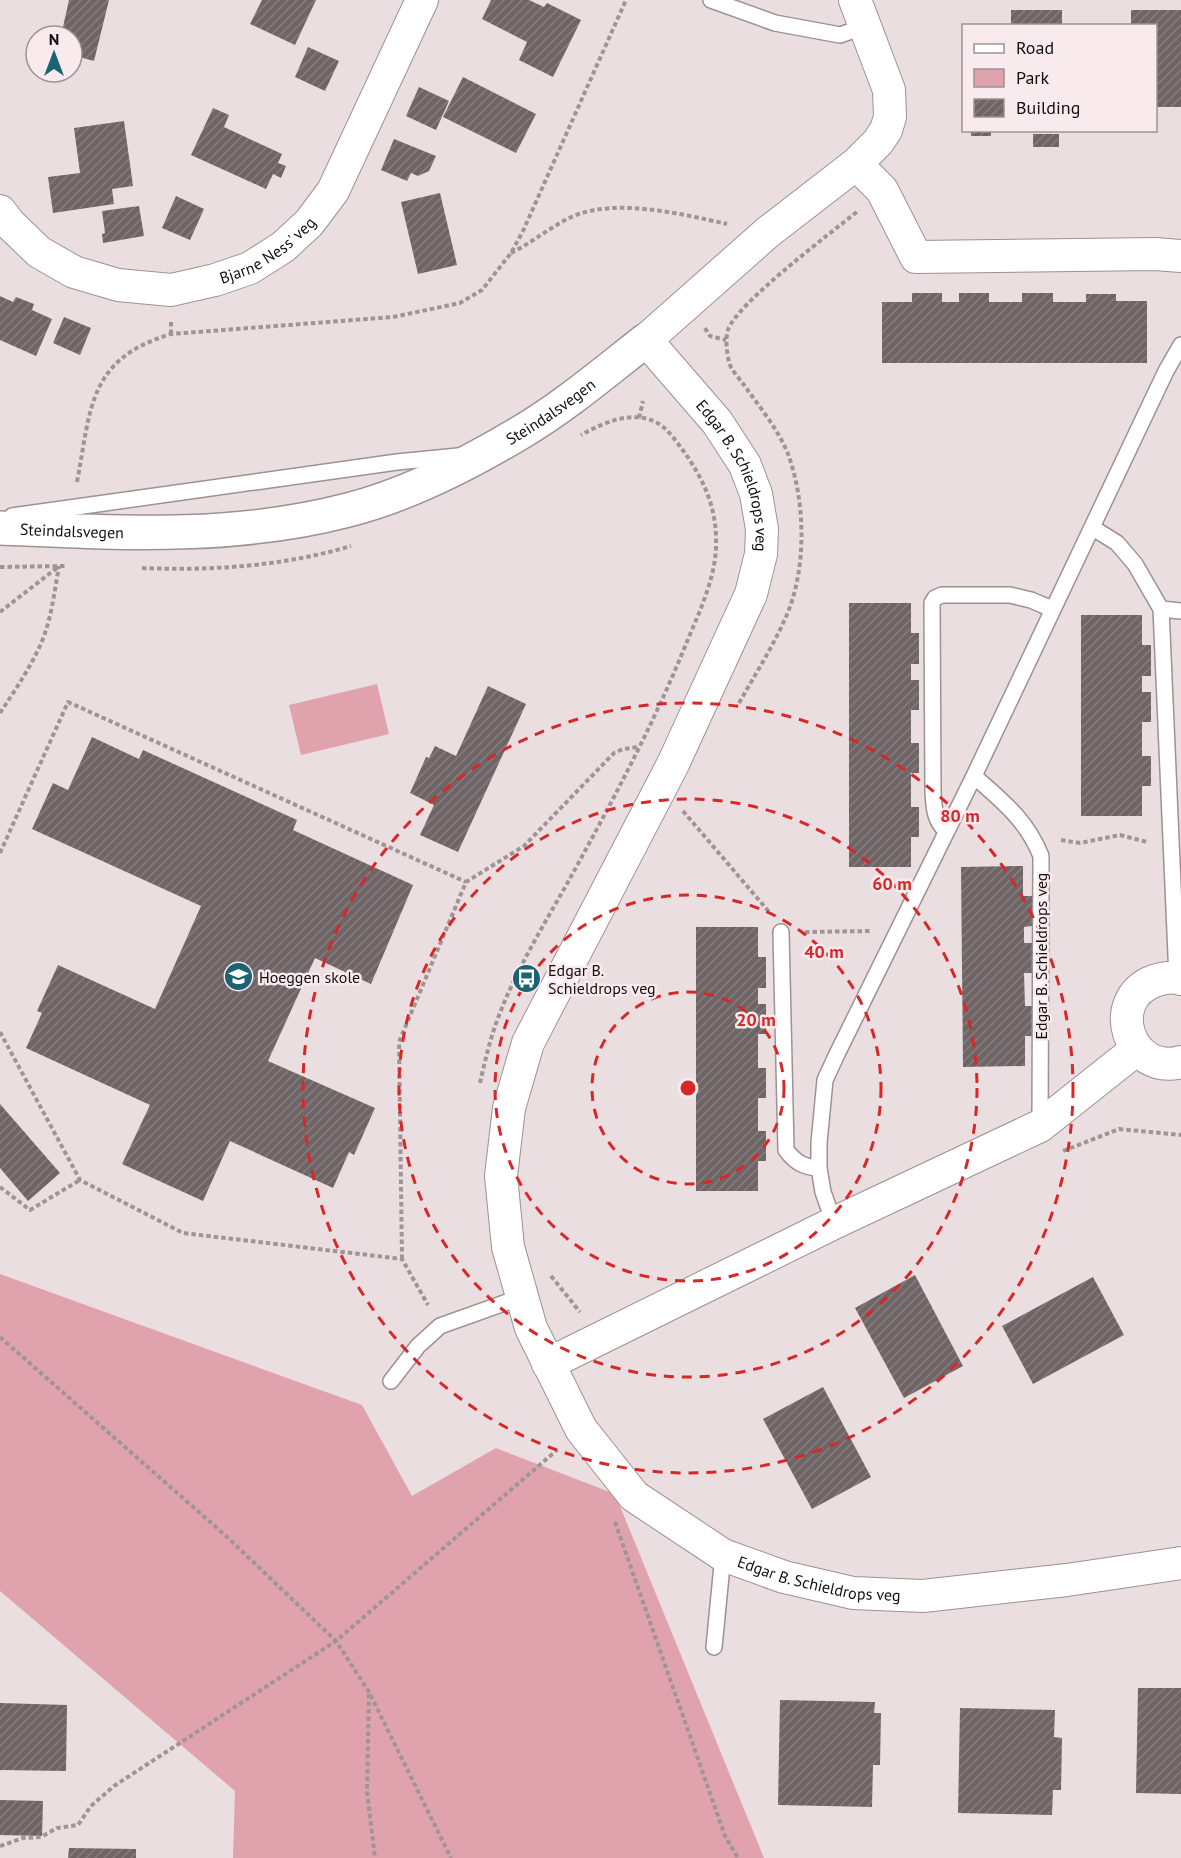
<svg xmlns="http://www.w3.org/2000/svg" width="1181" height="1858" font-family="'PT Sans',sans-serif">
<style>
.park{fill:#e0a2ad}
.building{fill:url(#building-hatch)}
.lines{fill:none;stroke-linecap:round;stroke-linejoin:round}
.lane-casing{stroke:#9d9193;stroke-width:18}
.street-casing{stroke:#9d9193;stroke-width:34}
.secondary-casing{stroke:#9d9193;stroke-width:36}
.path{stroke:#9f9596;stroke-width:4;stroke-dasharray:4.5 3;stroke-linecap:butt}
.lane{stroke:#fff;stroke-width:15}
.street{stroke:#fff;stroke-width:32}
.secondary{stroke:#fff;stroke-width:33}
.ring{fill:none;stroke:#d62828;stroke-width:3;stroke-dasharray:10 8}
.labels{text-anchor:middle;stroke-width:5;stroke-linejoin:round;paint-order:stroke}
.street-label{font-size:16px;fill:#130e0f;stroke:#f9ebed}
.poi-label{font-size:16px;fill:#130e0f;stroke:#f9ebed;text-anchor:start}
.centre{fill:#d62828;stroke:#f9ebed;stroke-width:3}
.ring-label{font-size:18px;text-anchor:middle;font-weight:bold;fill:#d62828;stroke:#f9ebed;stroke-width:5;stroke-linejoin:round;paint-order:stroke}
</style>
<defs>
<pattern id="building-hatch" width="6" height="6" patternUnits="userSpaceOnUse" patternTransform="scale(1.5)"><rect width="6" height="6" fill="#706566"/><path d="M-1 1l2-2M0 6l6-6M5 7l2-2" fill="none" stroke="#867e7e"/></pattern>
</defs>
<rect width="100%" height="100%" fill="#ebdee0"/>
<!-- park -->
<path class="park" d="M 377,684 L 389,734 L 301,755 L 289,705 Z
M 0,1274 L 362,1405 L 412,1496 L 496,1448 L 615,1494 L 764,1858 L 233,1858 L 235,1791 L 0,1591 Z"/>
<!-- building -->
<path class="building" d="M 69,0 L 109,0 L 94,61 L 72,55 L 72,36 L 61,36 Z
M 262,0 L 316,0 L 295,45 L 250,24 Z
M 491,0 L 529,0 L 544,7 L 547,3 L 581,20 L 553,77 L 519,60 L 527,42 L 482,19 Z
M 1011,10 L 1062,10 L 1062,26 L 1011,26 Z
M 1131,10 L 1181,10 L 1181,107 L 1156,107 L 1156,26 L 1131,26 Z
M 308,47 L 339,61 L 325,91 L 295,77 Z
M 463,77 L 536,114 L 516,153 L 443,117 Z
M 419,87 L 449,101 L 436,130 L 406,116 Z
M 213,108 L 229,115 L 224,127 L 282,154 L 278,163 L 286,166 L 281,178 L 273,174 L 266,189 L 191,155 Z
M 124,121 L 133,186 L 112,189 L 114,204 L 53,213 L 48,177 L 80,173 L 74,128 Z
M 971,130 L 991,130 L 991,136 L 971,136 Z
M 1033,134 L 1059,134 L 1059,147 L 1033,147 Z
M 394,139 L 436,156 L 429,171 L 418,176 L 411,173 L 407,181 L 381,170 Z
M 440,193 L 457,265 L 418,274 L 401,202 Z
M 176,196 L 204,209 L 190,240 L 162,228 Z
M 139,206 L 144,236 L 103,243 L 102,234 L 105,233 L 102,211 Z
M 912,293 L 942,293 L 942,302 L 959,302 L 959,293 L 989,293 L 989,302 L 1022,302 L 1022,293 L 1053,293 L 1053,302 L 1086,302 L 1086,294 L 1116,294 L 1116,301 L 1147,301 L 1147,363 L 882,363 L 882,302 L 912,302 Z
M 0,296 L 13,302 L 16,297 L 34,304 L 32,310 L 52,319 L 36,356 L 0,340 Z
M 64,317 L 91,328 L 80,355 L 53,343 Z
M 849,603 L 911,603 L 911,633 L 919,633 L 919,664 L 911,664 L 911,680 L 919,680 L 919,710 L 911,710 L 911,743 L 919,743 L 919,773 L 911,773 L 911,807 L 919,807 L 919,837 L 911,837 L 911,867 L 849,867 Z
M 1081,615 L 1142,615 L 1142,645 L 1151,645 L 1151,676 L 1142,676 L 1142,692 L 1151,692 L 1151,722 L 1142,722 L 1142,756 L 1151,756 L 1151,786 L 1142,786 L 1142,816 L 1081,816 Z
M 488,686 L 526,704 L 458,852 L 420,835 L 434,805 L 410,793 L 426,757 L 429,758 L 435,746 L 456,756 Z
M 92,737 L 139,759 L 143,750 L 297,820 L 293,830 L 413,885 L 371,984 L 315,958 L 268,1061 L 375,1108 L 354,1155 L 349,1152 L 333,1188 L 230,1141 L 203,1201 L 122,1164 L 150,1105 L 26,1048 L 42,1013 L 37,1011 L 58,965 L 155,1009 L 201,906 L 32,829 L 53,783 L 68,790 Z
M 1023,866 L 1023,896 L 1032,896 L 1032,926 L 1024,927 L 1024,943 L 1032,943 L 1033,973 L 1024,973 L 1025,1006 L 1032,1006 L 1033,1036 L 1025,1036 L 1025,1066 L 963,1067 L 961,867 Z
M 696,927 L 758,927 L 758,957 L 766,957 L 766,988 L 758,988 L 758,1004 L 766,1004 L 766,1034 L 758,1034 L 758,1068 L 766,1068 L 766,1098 L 758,1098 L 758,1131 L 766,1131 L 766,1161 L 758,1161 L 758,1191 L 696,1191 Z
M 0,1104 L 60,1173 L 28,1201 L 0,1168 Z
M 915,1275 L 963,1366 L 904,1398 L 855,1308 Z
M 1093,1277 L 1124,1335 L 1033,1384 L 1002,1326 Z
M 823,1387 L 871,1477 L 812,1509 L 763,1419 Z
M 1138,1688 L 1181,1688 L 1181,1794 L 1136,1793 Z
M 780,1700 L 875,1702 L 874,1713 L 881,1713 L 880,1765 L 873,1765 L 872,1807 L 778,1805 Z
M 0,1703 L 67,1705 L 66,1771 L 0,1770 Z
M 960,1708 L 1055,1710 L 1054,1737 L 1062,1738 L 1061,1790 L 1053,1790 L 1052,1815 L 958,1813 Z
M 0,1800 L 43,1801 L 42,1836 L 0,1835 Z
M 69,1848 L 136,1849 L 136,1858 L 68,1858 Z"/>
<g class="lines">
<defs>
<path id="lane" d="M 711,0 L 775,23 L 840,35 L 866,26
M 12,516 L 397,462 L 458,456
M 1093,528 L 1117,543 L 1135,564 L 1161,609
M 974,776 C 1002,801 1026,819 1041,856 L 1040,1125
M 946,831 C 934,820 934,807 933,792 L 932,603 L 935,598 L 942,595 L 1010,595 L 1031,600 L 1052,609
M 781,932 L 786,1150 C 795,1162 803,1167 819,1168
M 1177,978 L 1161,609 L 1181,611
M 834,1223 L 823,1192 L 819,1168 L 819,1143 L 825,1080 L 837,1054 L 974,776 L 1166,371 L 1181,345
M 391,1381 L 418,1346 L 440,1326 L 521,1297
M 714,1647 L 723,1555"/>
<g id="street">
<path id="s1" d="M 855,0 L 889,90 L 890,117 L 886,130 L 878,142 L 856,164 L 768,232 L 646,340 L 717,422 L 745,465 L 756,494 L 762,529 L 761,554 L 751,594 L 673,764 L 528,1043 L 509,1108 L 501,1176 L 508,1247 L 531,1328 L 581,1429 L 634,1496 L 723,1555 L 784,1577 L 853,1593 L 923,1596 L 1067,1580 L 1181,1563"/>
<path d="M 856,164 L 882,190 L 916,257 L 1155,254 L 1181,256"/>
<path id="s2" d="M 0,211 L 10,224 L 39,252 L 74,272 L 118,285 L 171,290 L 215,280 L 250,268 L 283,247 L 309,223 L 333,191 L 422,0"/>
<path d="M 1181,979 C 1172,976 1163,978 1154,981 C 1104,1000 1129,1076 1181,1062"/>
<path d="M 548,1364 L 834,1223 L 1040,1126 L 1137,1049"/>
</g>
<g id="secondary">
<path id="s3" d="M 0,528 C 118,533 233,540 348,510 C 408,495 466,465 518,434 C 564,407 605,372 646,340"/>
</g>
</defs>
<!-- lane casing -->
<use href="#lane" class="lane-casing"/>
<!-- street casing -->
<use href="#street" class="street-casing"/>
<!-- secondary casing -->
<use href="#secondary" class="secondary-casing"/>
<!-- path -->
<path class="path" d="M 511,253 C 531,243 548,229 567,219 C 612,196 681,214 727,224
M 705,328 L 710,336 L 726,340
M 171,334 L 171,320
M 639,418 L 643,401
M 77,482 C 91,410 87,359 171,334 L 393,317 L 460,303 L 482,290 L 511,253 L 523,231 L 626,0
M 0,567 L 66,566
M 142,568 C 212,571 284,566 351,546
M 0,612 L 58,567
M 739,703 C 755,675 772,648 785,619 C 807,571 806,503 788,454 C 778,429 759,406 744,385 C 739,378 731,370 729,362 C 727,353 725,339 728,330 C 736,304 832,232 858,211
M 0,713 C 14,692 28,671 39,648 C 51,623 54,594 59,566
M 683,811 L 770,913
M 1061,840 L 1080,843 L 1120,835 L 1147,842
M 0,853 L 68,702 L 466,882
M 805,932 L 872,931
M 0,1032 L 80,1180 L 183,1233 L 402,1259 L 428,1305
M 480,1083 C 485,1061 490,1039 498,1018 C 517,967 547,920 573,873 C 613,800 652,727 684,649 C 698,614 718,576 716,537 C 715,497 696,466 672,436 C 647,404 610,419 581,435
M 1063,1151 L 1119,1129 L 1181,1135
M 0,1187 L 30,1210 L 80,1180
M 402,1259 L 399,1042 L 466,882 L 524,846 L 614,753 L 623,749 L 639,747
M 551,1276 L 580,1312
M 0,1337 L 226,1536 L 336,1641 L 369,1692 L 451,1858
M 615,1522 L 725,1836 L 738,1858
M 369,1694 L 367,1792 L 375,1858
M 0,1846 L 23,1838 L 41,1837 L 57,1828 L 78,1825 L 91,1806 L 114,1786 L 336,1641 L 557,1450"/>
<!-- lane -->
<use href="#lane" class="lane"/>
<!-- street -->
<use href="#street" class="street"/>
<!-- secondary -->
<use href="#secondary" class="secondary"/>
</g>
<!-- distance rings -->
<g class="ring">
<circle cx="688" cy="1088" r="96"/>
<circle cx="688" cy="1088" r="193"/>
<circle cx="688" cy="1088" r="289"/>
<circle cx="688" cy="1088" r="385"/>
</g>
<!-- icons -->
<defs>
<symbol id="school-disc" viewBox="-11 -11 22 22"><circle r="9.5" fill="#1c6273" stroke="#f9ebed"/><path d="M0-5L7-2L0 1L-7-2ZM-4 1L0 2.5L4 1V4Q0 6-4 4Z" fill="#fff"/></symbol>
<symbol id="bus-disc" viewBox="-11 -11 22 22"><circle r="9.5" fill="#1c6273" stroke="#f9ebed"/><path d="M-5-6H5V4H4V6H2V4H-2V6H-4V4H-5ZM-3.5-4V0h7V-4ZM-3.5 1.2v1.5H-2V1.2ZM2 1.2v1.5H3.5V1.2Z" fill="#fff"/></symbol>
</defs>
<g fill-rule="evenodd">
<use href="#school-disc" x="222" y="960" width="33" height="33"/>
<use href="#bus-disc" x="510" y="962" width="33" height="33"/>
</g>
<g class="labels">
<!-- street labels -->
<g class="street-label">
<text dy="6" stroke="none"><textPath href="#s2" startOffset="302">Bjarne Ness' veg</textPath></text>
<text dy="6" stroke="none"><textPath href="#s3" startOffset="576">Steindalsvegen</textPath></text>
<text dy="6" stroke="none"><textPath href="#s1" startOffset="622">Edgar B. Schieldrops veg</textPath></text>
<text dy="6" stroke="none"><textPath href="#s3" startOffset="72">Steindalsvegen</textPath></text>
<text transform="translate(1041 956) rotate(-90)" y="6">Edgar B. Schieldrops veg</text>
<text dy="6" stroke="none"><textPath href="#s1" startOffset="1947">Edgar B. Schieldrops veg</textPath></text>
</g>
<!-- poi labels -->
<g class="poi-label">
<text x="548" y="976">Edgar B.<tspan x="548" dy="18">Schieldrops veg</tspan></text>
<text x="259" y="983">Hoeggen skole</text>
</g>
</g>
<circle cx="688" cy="1088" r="9" class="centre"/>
<g class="ring-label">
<text x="960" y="822">80 m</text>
<text x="892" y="890">60 m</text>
<text x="824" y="958">40 m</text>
<text x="756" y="1026">20 m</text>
</g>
<!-- legend -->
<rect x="962" y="24" width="195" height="108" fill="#f9ebed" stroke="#9d9394" stroke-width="1.5"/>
<rect x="974" y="44" width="30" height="9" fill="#ffffff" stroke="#9d9394" stroke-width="1.5"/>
<text x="1016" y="54" font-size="18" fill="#130e0f">Road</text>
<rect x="974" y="69" width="30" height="18" fill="#e0a2ad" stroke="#9d9394" stroke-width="1.5"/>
<text x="1016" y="84" font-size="18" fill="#130e0f">Park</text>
<rect x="974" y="99" width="30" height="18" fill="url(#building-hatch)" stroke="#9d9394" stroke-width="1.5"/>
<text x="1016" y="114" font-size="18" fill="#130e0f">Building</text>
<!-- north arrow -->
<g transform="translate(54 54)"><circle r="28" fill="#f9ebed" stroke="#9d9394" stroke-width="1.5"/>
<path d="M0-4.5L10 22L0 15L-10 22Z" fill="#1c6273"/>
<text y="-9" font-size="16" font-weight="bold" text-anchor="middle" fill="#130e0f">N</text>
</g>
</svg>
